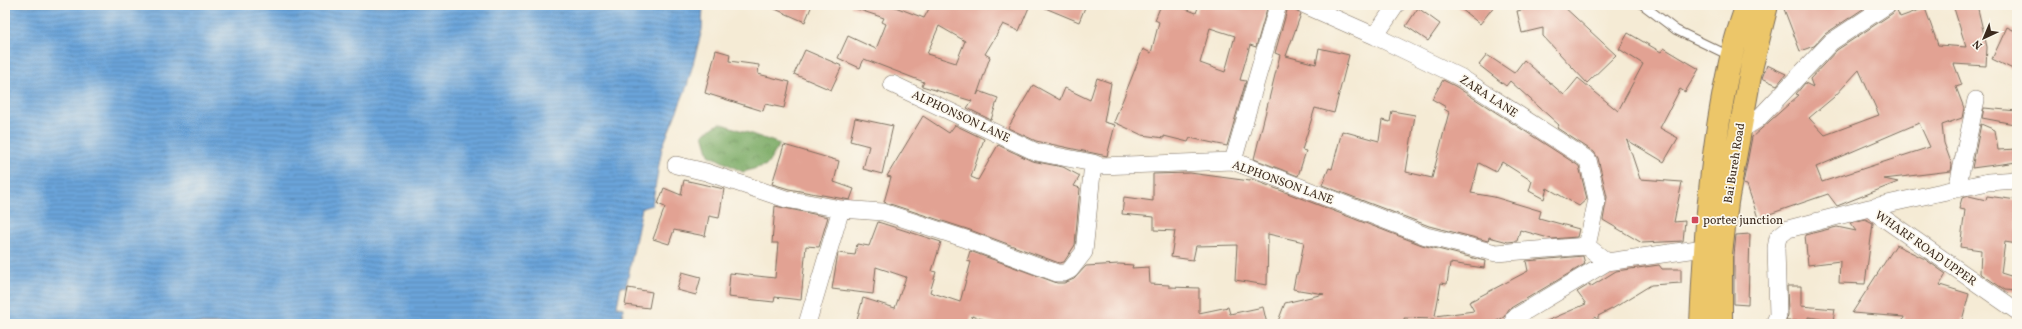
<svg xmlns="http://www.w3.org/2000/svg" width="2022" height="329" font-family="Vollkorn,serif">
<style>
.forest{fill:url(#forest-crowns);stroke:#5a6a42}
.water{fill:url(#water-rules);stroke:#53677c}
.building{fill:#e2a293;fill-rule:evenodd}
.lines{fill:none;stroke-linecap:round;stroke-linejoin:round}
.lane-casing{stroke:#7c6e5e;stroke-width:10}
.street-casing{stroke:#7c6e5e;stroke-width:18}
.highway-casing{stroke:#7c6e5e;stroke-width:24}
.lane{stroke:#fff;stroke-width:8}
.street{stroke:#fff;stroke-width:17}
.highway{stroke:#ecc669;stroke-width:22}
.poi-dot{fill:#d1495b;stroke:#fbf7ec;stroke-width:1.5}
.labels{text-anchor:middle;stroke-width:3.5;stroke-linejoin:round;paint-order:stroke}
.street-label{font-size:12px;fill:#3b2a1e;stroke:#fbf7ec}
.poi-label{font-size:12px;fill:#3b2a1e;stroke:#fbf7ec;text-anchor:start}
</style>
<defs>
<pattern id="forest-crowns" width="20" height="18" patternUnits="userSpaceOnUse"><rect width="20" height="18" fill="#7aaa65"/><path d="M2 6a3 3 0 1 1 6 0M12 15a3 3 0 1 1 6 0" fill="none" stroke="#658b53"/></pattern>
<pattern id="water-rules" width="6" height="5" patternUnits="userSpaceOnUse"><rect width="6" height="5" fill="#6ba4da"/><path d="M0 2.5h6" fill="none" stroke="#5986b0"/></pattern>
</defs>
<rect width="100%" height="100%" fill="#fbf7ec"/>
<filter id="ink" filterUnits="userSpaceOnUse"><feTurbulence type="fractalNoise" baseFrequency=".025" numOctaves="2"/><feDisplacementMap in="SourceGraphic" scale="8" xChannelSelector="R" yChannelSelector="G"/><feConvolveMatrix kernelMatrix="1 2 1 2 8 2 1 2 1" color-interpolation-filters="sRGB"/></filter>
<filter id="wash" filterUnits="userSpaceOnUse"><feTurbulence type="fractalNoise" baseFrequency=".012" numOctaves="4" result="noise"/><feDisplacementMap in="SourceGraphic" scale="16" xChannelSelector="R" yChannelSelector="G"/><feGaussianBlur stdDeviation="0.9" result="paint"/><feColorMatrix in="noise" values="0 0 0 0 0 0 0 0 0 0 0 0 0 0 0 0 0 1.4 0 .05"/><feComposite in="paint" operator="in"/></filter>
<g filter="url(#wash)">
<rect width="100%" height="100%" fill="#f5ebd5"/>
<!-- forest -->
<path class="forest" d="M 720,123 L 780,144 L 767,165 L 743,172 L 709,155 L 703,134 Z"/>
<!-- water -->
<path class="water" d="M 5,5 L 703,5 L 702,30 L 693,64 L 687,86 L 662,148 L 652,205 L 642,208 L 626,287 L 621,286 L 617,306 L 623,308 L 622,324 L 5,324 Z"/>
<g id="blocks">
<!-- building -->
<path class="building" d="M 766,5 L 812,5 L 805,22 Z
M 851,5 L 890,5 L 924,18 L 931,5 L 1030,5 L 1019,31 L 1003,24 L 985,54 L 990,57 L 977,95 L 979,91 L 998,98 L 991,120 L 967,108 L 972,101 L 922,86 L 924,82 L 864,59 L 860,68 L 838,58 L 848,36 L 876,49 L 886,24 L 882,22 L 884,18 L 851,7 ZM 939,26 L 965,41 L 956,63 L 927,54 Z
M 1038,5 L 1086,5 L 1079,22 Z
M 1161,5 L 1176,5 L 1196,13 L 1199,5 L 1268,5 L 1256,47 L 1250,45 L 1240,80 L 1246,81 L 1227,146 L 1190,138 L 1188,142 L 1164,136 L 1164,138 L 1142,135 L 1114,122 L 1143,49 L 1151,53 L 1159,22 L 1155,20 ZM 1210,28 L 1235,36 L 1225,72 L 1200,63 Z
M 1456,5 L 1495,5 L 1480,24 Z
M 1546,5 L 1562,5 L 1616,55 L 1587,83 L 1543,36 L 1543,28 L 1522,33 L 1517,11 Z
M 1795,5 L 1869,5 L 1825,34 L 1814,46 L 1800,51 L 1784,9 Z
M 1953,5 L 1977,5 L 1987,47 L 1986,66 L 1954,64 L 1962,85 L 1956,87 L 1964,108 L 1962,118 L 1942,125 L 1944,143 L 1952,165 L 1951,171 L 1884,179 L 1898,182 L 1837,206 L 1828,194 L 1758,218 L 1747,185 L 1743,184 L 1752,137 L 1799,95 L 1796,94 L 1805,83 L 1813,87 L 1810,79 L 1837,50 L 1893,13 L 1896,8 L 1900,17 L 1925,8 L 1938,45 L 1966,47 ZM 1859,70 L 1879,115 L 1825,135 L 1809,118 L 1834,97 ZM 1919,123 L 1930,147 L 1822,182 L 1816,167 Z
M 1288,7 L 1301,14 L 1286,56 L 1316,64 L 1319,48 L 1349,55 L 1334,113 L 1315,108 L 1302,150 L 1306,151 L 1298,176 L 1254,159 L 1280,55 L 1275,53 Z
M 1418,8 L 1440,24 L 1428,41 L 1406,26 Z
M 2007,27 L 2017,32 L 2017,71 L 1992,59 Z
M 1628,33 L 1661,52 L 1664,48 L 1699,69 L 1685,92 L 1680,89 L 1660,128 L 1678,138 L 1664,162 L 1627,140 L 1640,179 L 1682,182 L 1674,222 L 1685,221 L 1683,241 L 1642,243 L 1603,220 L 1607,197 L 1598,158 L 1594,152 L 1557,128 L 1559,125 L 1510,81 L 1506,86 L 1479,65 L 1487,55 L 1514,73 L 1524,60 L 1564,95 L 1578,78 L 1618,111 L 1643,64 L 1619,49 Z
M 716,50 L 730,54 L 729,61 L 759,65 L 758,74 L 790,82 L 784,108 L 765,104 L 763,111 L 705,93 Z
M 805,50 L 842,66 L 831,90 L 794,74 Z
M 1767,65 L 1786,74 L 1777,85 L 1762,78 Z
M 1097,78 L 1111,83 L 1104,122 L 1115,125 L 1107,156 L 1036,141 L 1008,128 L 1033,85 L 1060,100 L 1065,88 L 1090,100 Z
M 1443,80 L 1455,86 L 1579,166 L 1587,199 L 1579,206 L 1547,188 L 1544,199 L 1529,191 L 1532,181 L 1502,162 L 1496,172 L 1479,163 L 1471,193 L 1494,197 L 1541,211 L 1539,218 L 1579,229 L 1577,237 L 1552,239 L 1520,230 L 1517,241 L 1508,242 L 1489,237 L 1488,241 L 1429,226 L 1322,185 L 1329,168 L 1332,169 L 1342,131 L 1379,141 L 1382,120 L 1390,122 L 1392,111 L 1415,115 L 1406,172 L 1432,178 L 1449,112 L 1444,109 L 1446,107 L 1432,99 Z
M 1984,108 L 2017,111 L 2014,124 L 1982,118 Z
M 923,116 L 949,133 L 955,125 L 984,139 L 971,177 L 978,180 L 998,145 L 1032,161 L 1063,167 L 1080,176 L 1074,186 L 1080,188 L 1075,245 L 1064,262 L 1059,263 L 970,230 L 884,202 L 891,177 L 887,176 Z
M 855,118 L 893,126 L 882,174 L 863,169 L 869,146 L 850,141 Z
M 1981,124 L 1995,130 L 1998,150 L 2017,149 L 2017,162 L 1972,168 Z
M 784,145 L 839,161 L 834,182 L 854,189 L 850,200 L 789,189 L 772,184 Z
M 1190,173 L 1250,181 L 1251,179 L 1422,245 L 1485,261 L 1484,268 L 1450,263 L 1447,284 L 1441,283 L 1435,316 L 1474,311 L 1469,302 L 1528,271 L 1526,261 L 1583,256 L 1585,264 L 1509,309 L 1504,317 L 1491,324 L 1435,324 L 1434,319 L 1404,318 L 1405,324 L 1277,324 L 1285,303 L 1324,294 L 1293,289 L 1296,274 L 1298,274 L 1304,242 L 1268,234 L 1267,285 L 1235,280 L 1237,245 L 1196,246 L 1193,260 L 1171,257 L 1175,231 L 1154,230 L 1154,217 L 1122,214 L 1124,197 L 1153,201 L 1153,174 Z
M 684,180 L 724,189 L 719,218 L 709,216 L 705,236 L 674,230 L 669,244 L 653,239 L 665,207 L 658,204 L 664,188 L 681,195 Z
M 1969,196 L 1986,200 L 1987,196 L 2017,200 L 2017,244 L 2005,242 L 2001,273 L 2017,278 L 2017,291 L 2005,290 L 1980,273 L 1981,250 L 1960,247 L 1965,210 L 1959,209 L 1962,198 Z
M 775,206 L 828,217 L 819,247 L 806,246 L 801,300 L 775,297 L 774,302 L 728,297 L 730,273 L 775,278 L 778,243 L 772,243 Z
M 1865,219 L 1873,223 L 1865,284 L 1839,283 L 1840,261 L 1808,265 L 1805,235 L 1837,227 L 1856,231 L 1850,223 Z
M 878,222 L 941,242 L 932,271 L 936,272 L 930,292 L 960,302 L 971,262 L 967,261 L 970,251 L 1057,283 L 1064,283 L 1074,279 L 1086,266 L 1119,264 L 1133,265 L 1132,268 L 1149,267 L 1150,284 L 1169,285 L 1169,287 L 1199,288 L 1199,313 L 1228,307 L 1230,314 L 1263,307 L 1267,324 L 1000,324 L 972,316 L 969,324 L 856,324 L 863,298 L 895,308 L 906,277 L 876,267 L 873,294 L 832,289 L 838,253 L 855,255 L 857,244 L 869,246 Z
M 1750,234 L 1748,305 L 1734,304 L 1734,255 L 1736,235 Z
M 1896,245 L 1925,259 L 1946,274 L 1940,285 L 1969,294 L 1961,324 L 1902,324 L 1904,317 L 1852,313 Z
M 1659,265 L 1662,269 L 1681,269 L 1681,283 L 1651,285 L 1612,309 L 1598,316 L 1598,321 L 1595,317 L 1587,324 L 1540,324 L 1586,304 L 1577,292 L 1590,284 L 1590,287 L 1616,271 Z
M 682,272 L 701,277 L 696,295 L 677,290 Z
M 1787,286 L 1801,286 L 1801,306 L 1835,309 L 1833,321 L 1808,317 L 1808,321 L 1786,321 L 1788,315 Z
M 628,288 L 652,292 L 649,308 L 625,305 Z"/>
</g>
</g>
<g filter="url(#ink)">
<use href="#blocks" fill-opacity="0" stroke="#7c6e5e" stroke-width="1"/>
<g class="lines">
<defs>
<path id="lane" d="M 1643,5 L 1676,30 L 1730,56"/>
<path id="street" d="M 1305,5 L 1375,36 L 1460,77 L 1588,160 L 1597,199 L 1587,246
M 1375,36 L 1396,5
M 892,84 L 1036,152 L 1093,163 L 1100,166 L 1233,161 L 1426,236 L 1496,253 L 1587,246
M 1739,131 L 1758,119 L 1831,42 L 1887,5
M 1233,161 L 1278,5
M 676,165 L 706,172 L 786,199 L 841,209 L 883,212 L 966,239 L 1057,273 L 1064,273 L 1070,270 L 1084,252 L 1093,163
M 1957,189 L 1976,100
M 1869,208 L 1988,182 L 2017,180
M 1587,246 L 1607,262 L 1704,248
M 807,324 L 841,209
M 1516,324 L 1514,318 L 1607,262
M 1774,324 L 1778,315 L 1776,248 L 1778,237 L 1788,229 L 1869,208 L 2017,311"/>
<path id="highway" d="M 1701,324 C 1705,235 1711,145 1731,58 C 1735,40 1741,22 1747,5
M 1721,324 L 1721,254 L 1727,202 L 1752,65 L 1767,5"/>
</defs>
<!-- lane casing -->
<use href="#lane" class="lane-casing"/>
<!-- street casing -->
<use href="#street" class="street-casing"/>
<!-- highway casing -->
<use href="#highway" class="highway-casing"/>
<!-- lane -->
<use href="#lane" class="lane"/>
<!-- street -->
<use href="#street" class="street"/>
<!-- highway -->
<use href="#highway" class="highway"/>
</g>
</g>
<!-- markers -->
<rect class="poi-dot" x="1691" y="216" width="8" height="8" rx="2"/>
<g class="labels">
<!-- street labels -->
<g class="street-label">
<text transform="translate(1489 96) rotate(33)" y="4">ZARA LANE</text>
<text transform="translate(961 116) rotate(25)" y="4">ALPHONSON LANE</text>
<text transform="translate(1734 163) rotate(-81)" y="4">Bai Bureh Road</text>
<text transform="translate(1283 182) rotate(20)" y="4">ALPHONSON LANE</text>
<text transform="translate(1926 248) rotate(35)" y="4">WHARF ROAD UPPER</text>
</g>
<!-- poi labels -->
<g class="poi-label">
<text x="1703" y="224">portee junction</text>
</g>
</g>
<!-- margin -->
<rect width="2022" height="329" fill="none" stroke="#fbf7ec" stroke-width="20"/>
<!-- north arrow -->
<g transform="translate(1984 38) rotate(224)" stroke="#fbf7ec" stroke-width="3" paint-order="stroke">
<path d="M0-3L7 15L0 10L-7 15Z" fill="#3b2a1e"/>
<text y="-6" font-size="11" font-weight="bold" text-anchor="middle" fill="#3b2a1e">N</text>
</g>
</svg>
